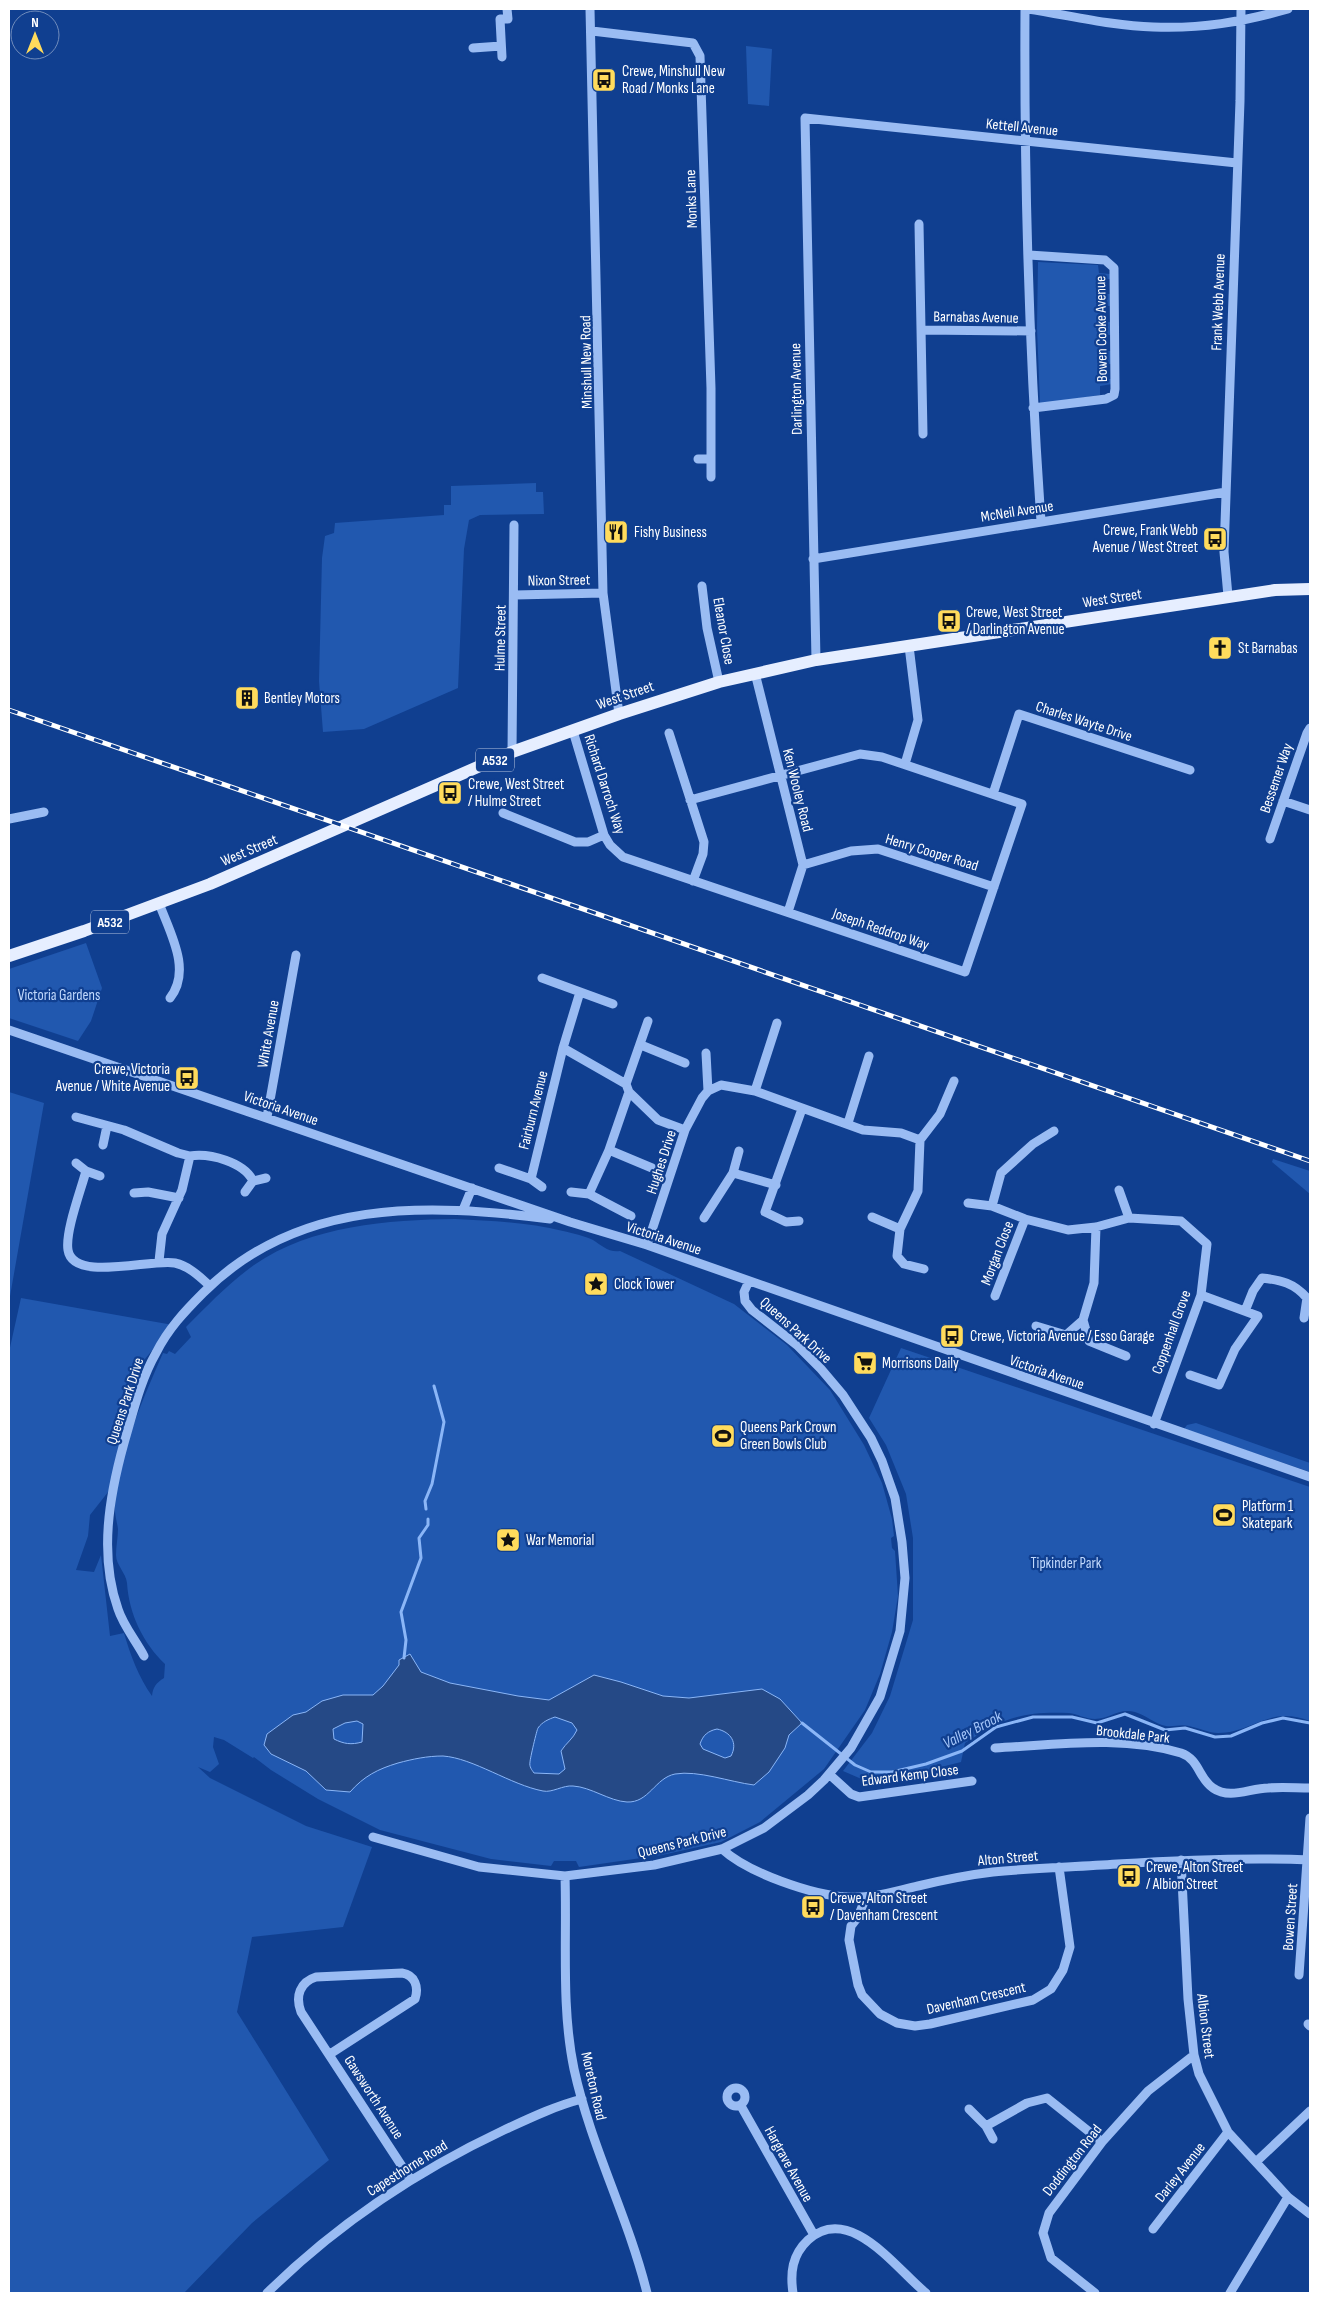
<svg xmlns="http://www.w3.org/2000/svg" width="1319" height="2302" font-family="'Sofia Sans Condensed',sans-serif">
<style>
.green{fill:#2158af}
.water{fill:#254986;stroke:#8bb6f7;fill-rule:evenodd}
.lines{fill:none;stroke-linecap:round;stroke-linejoin:round}
.stream{stroke:#8bb6f7;stroke-width:3}
.minor{stroke:#9abcf3;stroke-width:9}
.major{stroke:#e6eeff;stroke-width:12}
.rail-casing{stroke:#fff;stroke-width:5}
.rail{stroke:#103f90;stroke-width:3;stroke-dasharray:9;stroke-linecap:butt}
.labels{text-anchor:middle;stroke-width:4.5;stroke-linejoin:round;paint-order:stroke}
.shield{fill:#103f90;stroke:#b7c5de;stroke-width:1}
.shield-label{font-size:14px;font-weight:bold;fill:#fff}
.poi-label{font-size:15px;fill:#fff;stroke:#103f90;text-anchor:start}
.street-label{font-size:15px;fill:#fff;stroke:#103f90}
.park-label{font-size:15px;fill:#c1d9fd;stroke:#103f90}
.water-label{font-size:16px;font-style:italic;fill:#a6c7fa;stroke:#103f90}
</style>
<rect width="100%" height="100%" fill="#103f90"/>
<!-- green -->
<path class="green" d="M 746,46 L 772,49 L 769,106 L 748,104 Z
M 1038,262 L 1098,265 L 1099,273 L 1110,274 L 1110,279 L 1102,279 L 1102,294 L 1111,294 L 1111,306 L 1102,306 L 1102,322 L 1112,322 L 1112,335 L 1102,335 L 1102,351 L 1112,351 L 1112,364 L 1102,364 L 1103,379 L 1112,379 L 1112,384 L 1100,386 L 1100,395 L 1040,404 L 1037,328 Z
M 536,483 L 536,492 L 543,492 L 544,514 L 480,515 L 469,520 L 464,549 L 458,688 L 364,729 L 323,732 L 319,681 L 322,558 L 325,536 L 334,533 L 335,523 L 444,515 L 444,505 L 451,505 L 451,486 Z
M 86,943 L 102,988 L 91,1021 L 78,1041 L 9,1018 L 9,969 Z
M 9,1092 L 44,1103 L 9,1302 Z
M 1273,1159 L 1310,1171 L 1310,1194 L 1272,1162 Z
M 455,1219 C 491,1221 528,1222 563,1231 C 572,1233 585,1236 593,1240 C 601,1245 609,1253 620,1251 L 734,1304 L 787,1345 L 830,1390 L 864,1445 L 882,1483 L 892,1519 L 894,1536 L 891,1538 L 892,1548 L 895,1551 L 898,1596 L 892,1632 L 880,1674 L 865,1710 L 824,1769 L 760,1822 L 721,1842 L 662,1855 L 579,1867 L 576,1861 L 554,1861 L 551,1866 L 491,1859 L 380,1830 L 318,1799 L 271,1770 L 254,1757 L 253,1758 L 224,1740 L 214,1737 L 213,1747 L 219,1764 L 210,1772 L 198,1767 L 210,1778 L 306,1826 L 372,1847 L 343,1927 L 252,1937 L 237,2012 L 329,2160 L 252,2223 L 184,2293 L 9,2293 L 9,1352 L 21,1298 L 173,1325 L 145,1359 L 112,1487 L 90,1515 L 88,1536 L 76,1570 L 94,1572 L 101,1555 L 110,1636 L 124,1633 C 130,1654 139,1678 152,1696 C 153,1687 156,1683 164,1678 L 165,1664 C 143,1643 129,1614 127,1583 C 126,1573 116,1565 116,1555 C 116,1546 118,1537 118,1529 C 117,1521 114,1513 115,1506 C 119,1453 142,1401 163,1353 L 167,1354 L 169,1351 L 175,1354 L 191,1337 L 186,1327 C 208,1305 229,1283 254,1265 C 312,1225 388,1220 455,1219 Z
M 901,1348 L 1310,1487 L 1310,1721 C 1269,1705 1253,1733 1218,1733 C 1209,1733 1199,1728 1189,1726 C 1181,1724 1174,1727 1166,1726 C 1155,1724 1146,1715 1135,1712 C 1118,1708 1110,1719 1095,1719 C 1086,1719 1077,1714 1069,1713 C 1022,1711 1003,1718 965,1743 L 961,1762 L 873,1784 L 843,1771 L 872,1733 L 890,1696 L 913,1620 L 913,1538 L 906,1494 L 886,1445 L 869,1418 Z
M 1196,1423 L 1310,1463 L 1310,1472 L 1184,1429 L 1187,1425 Z"/>
<!-- water -->
<path class="water" d="M 410,1654 L 421,1672 L 450,1683 L 518,1696 L 549,1700 L 594,1675 L 621,1682 L 663,1696 L 689,1698 L 762,1689 L 780,1699 L 802,1723 L 789,1735 L 785,1748 L 769,1772 L 754,1785 C 730,1782 698,1770 675,1774 C 655,1778 649,1803 627,1802 C 609,1801 591,1787 573,1786 C 563,1785 552,1793 543,1791 C 511,1785 473,1758 443,1756 C 427,1756 413,1759 398,1763 C 378,1769 364,1776 350,1792 L 326,1790 L 306,1771 L 271,1754 L 264,1745 L 267,1734 L 293,1715 L 306,1712 L 322,1701 L 343,1695 L 373,1695 L 383,1686 L 399,1665 L 399,1660 ZM 555,1717 L 572,1723 L 577,1730 C 573,1739 566,1743 561,1751 L 565,1769 L 559,1774 L 534,1773 C 532,1770 529,1767 530,1762 C 530,1759 537,1729 538,1728 C 542,1722 549,1719 555,1717 ZM 357,1721 L 363,1724 L 362,1742 C 351,1745 344,1744 334,1739 L 333,1729 L 345,1723 ZM 717,1729 C 731,1732 738,1743 731,1756 L 725,1758 L 703,1749 L 700,1744 C 703,1735 708,1731 717,1729 Z"/>
<g class="lines">
<!-- stream -->
<path class="stream" d="M 426,1509 L 425,1501 L 432,1484 L 444,1422 L 434,1386
M 404,1658 L 406,1640 L 401,1612 L 421,1558 L 419,1538 L 428,1525 L 428,1519
M 802,1723 L 855,1765 L 871,1772 L 892,1772 L 926,1764 L 962,1751 L 996,1727 L 1033,1717 L 1072,1717 L 1097,1723 L 1125,1714 L 1165,1730 L 1185,1728 L 1215,1737 L 1231,1736 L 1262,1723 L 1283,1718 L 1310,1723"/>
<!-- minor -->
<path class="minor" d="M 590,9 L 603,593 L 619,714
M 1025,9 C 1024,180 1029,351 1041,521
M 1028,9 C 1068,15 1113,26 1153,27 C 1202,29 1241,22 1288,9
M 592,31 L 693,43 L 700,56 L 711,388 L 711,477
M 473,48 L 501,46
M 502,57 L 500,19 L 508,19 L 507,9
M 919,224 L 923,434
M 1029,255 L 1105,260 L 1114,268 L 1115,389 L 1114,395 L 1106,399 L 1033,408
M 921,330 L 1031,331
M 698,459 L 711,459
M 813,559 L 1226,492
M 702,586 L 707,628 L 719,682
M 515,595 L 603,593
M 1228,596 L 1224,552 L 1240,101 L 1241,9
M 816,660 L 805,118 L 1237,163
M 755,673 L 803,865 L 788,912
M 573,731 L 604,835 L 610,845 L 623,857 L 965,972 L 1022,804 L 882,757 L 860,754 L 690,800
M 669,733 L 704,842 L 703,854 L 693,881
M 512,752 L 514,525
M 905,764 L 918,720 L 909,646
M 993,794 L 1019,714 L 1190,770
M 1283,801 L 1310,810
M 503,813 L 575,842 L 588,842 L 604,835
M 9,819 L 44,812
M 1270,839 L 1307,733 L 1310,728
M 803,865 L 851,851 L 878,849 L 994,887
M 159,903 C 170,933 192,970 170,998
M 542,978 L 613,1004
M 9,1030 L 570,1222 L 647,1245 L 1310,1477
M 641,1045 L 685,1063
M 563,1048 L 626,1084 L 629,1092 L 658,1120 L 685,1130
M 706,1053 L 708,1091
M 626,1084 L 648,1021
M 755,1091 L 777,1023
M 629,1092 L 609,1150 L 652,1168
M 76,1117 L 124,1130 L 178,1153 L 190,1156
M 267,1117 L 296,955
M 848,1123 L 869,1056
M 920,1140 L 940,1114 L 954,1081
M 103,1145 L 107,1126
M 609,1150 L 589,1194 L 631,1216
M 76,1163 L 86,1171 L 100,1176
M 499,1168 L 531,1179 L 563,1048 L 580,992
M 86,1171 C 81,1190 65,1232 68,1250 C 73,1283 153,1258 175,1263 C 189,1266 200,1277 210,1286
M 733,1173 L 776,1185
M 531,1179 L 542,1187
M 1119,1190 L 1129,1218
M 245,1192 L 253,1181 L 266,1178
M 571,1192 L 589,1194
M 134,1193 L 148,1192 L 179,1198
M 968,1203 L 992,1206 L 1025,1219 L 1068,1230 L 1096,1227 L 1129,1218 L 1181,1221 L 1207,1244 L 1201,1295 L 1154,1424
M 992,1206 L 1001,1173 L 1033,1144 L 1054,1131
M 463,1210 L 472,1188
M 872,1217 L 900,1229
M 704,1218 L 733,1173 L 739,1151
M 799,1221 L 786,1222 L 765,1212 L 802,1109
M 1096,1227 L 1094,1283 L 1083,1320 L 1089,1341 L 1126,1356
M 647,1245 L 685,1130 L 702,1098 L 708,1091 L 721,1085 L 755,1091 L 863,1130 L 901,1133 L 920,1140 L 918,1191 L 900,1229 L 897,1256 L 904,1264 L 924,1269
M 159,1261 L 162,1234 L 182,1190 L 190,1156 C 210,1153 244,1162 253,1181
M 995,1296 L 1025,1219
M 1245,1311 L 1253,1291 L 1262,1278 C 1281,1280 1294,1283 1307,1298 L 1304,1318
M 1036,1326 L 1066,1335 L 1083,1320
M 1190,1375 L 1219,1385 L 1235,1349 L 1258,1316 L 1201,1295
M 144,1656 C 136,1641 123,1625 118,1609 C 99,1555 109,1497 124,1443 C 133,1413 140,1381 156,1353 C 168,1329 185,1311 203,1293 C 298,1198 427,1203 550,1219
M 995,1748 C 1055,1745 1122,1735 1181,1753 C 1199,1759 1199,1779 1213,1788 C 1230,1800 1250,1788 1268,1788 C 1282,1787 1296,1788 1310,1788
M 829,1774 L 851,1794 L 859,1797 L 972,1781
M 373,1837 L 479,1867 L 565,1876 L 654,1865 L 722,1849 L 764,1828 L 808,1795 L 824,1780 L 851,1748 L 880,1697 L 900,1631 L 905,1578 L 902,1542 L 895,1498 L 882,1461 L 871,1438 L 843,1395 L 821,1369 L 798,1346 L 752,1310 L 745,1301 L 744,1292 L 749,1281
M 722,1849 C 748,1873 812,1895 847,1897 C 871,1899 895,1891 918,1886 C 943,1880 967,1875 993,1872 C 1034,1868 1076,1867 1117,1864 C 1182,1860 1246,1857 1310,1860
M 1181,1860 L 1188,1999 L 1194,2055 L 1199,2074 L 1228,2132 L 1288,2197 L 1310,2214
M 565,1876 C 567,1940 561,2007 574,2069 C 591,2147 628,2216 647,2293
M 866,1897 L 858,1917 L 851,1926 L 849,1940 L 858,1985 L 862,1995 L 880,2014 L 897,2023 L 915,2026 L 930,2024 L 1033,2000 L 1051,1989 L 1063,1970 L 1070,1947 L 1059,1867
M 1299,1975 L 1310,1818
M 1308,2024 L 1310,2026
M 330,2054 L 415,1999 C 419,1987 415,1975 402,1973 L 316,1977 C 300,1982 295,1996 301,2012 L 411,2180
M727 2097a9 9 0 1 1 18 0a9 9 0 1 1-18 0Z
M 741,2106 L 814,2235
M 969,2109 L 986,2126
M 993,2139 L 986,2126 L 1027,2103 L 1047,2098 L 1102,2142
M 1257,2161 L 1310,2111
M 1153,2229 L 1228,2132
M 267,2293 C 336,2225 417,2171 504,2130 C 530,2118 555,2106 582,2099
M 793,2293 C 790,2273 792,2255 808,2240 C 850,2202 897,2270 926,2293
M 1095,2293 L 1051,2258 L 1043,2233 L 1049,2213 L 1102,2142 L 1148,2091 L 1194,2055
M 1230,2293 L 1288,2197"/>
<!-- major -->
<path class="major" d="M 9,956 L 84,931 L 210,884 L 512,752 L 619,714 L 719,682 L 816,660 L 1275,590 L 1310,589"/>
<defs>
<path id="rail" d="M 9,710 L 1310,1161"/>
</defs>
<!-- rail casing -->
<use href="#rail" class="rail-casing"/>
<!-- rail -->
<use href="#rail" class="rail"/>
</g>
<!-- icons -->
<defs>
<symbol id="bus-square" viewBox="-11 -11 22 22"><rect x="-9" y="-9" width="18" height="18" rx="4" fill="#ffdb5c" stroke="#103f90"/><path d="M-5-6H5V4H4V6H2V4H-2V6H-4V4H-5ZM-3.5-4V0h7V-4ZM-3.5 1.2v1.5H-2V1.2ZM2 1.2v1.5H3.5V1.2Z" fill="#111"/></symbol>
<symbol id="restaurant-square" viewBox="-11 -11 22 22"><rect x="-9" y="-9" width="18" height="18" rx="4" fill="#ffdb5c" stroke="#103f90"/><path d="M-5-6h1v4h1v-4h1v4h1v-4h1v5L-1.5 .5V6h-2V.5L-5-1ZM5-6V6H3V1.5H1.5Q1.5-4 5-6Z" fill="#111"/></symbol>
<symbol id="church-square" viewBox="-11 -11 22 22"><rect x="-9" y="-9" width="18" height="18" rx="4" fill="#ffdb5c" stroke="#103f90"/><path d="M-1.2-6h2.4v3.5h3.3v2.4h-3.3V6h-2.4V-.1h-3.3v-2.4h3.3Z" fill="#111"/></symbol>
<symbol id="building-square" viewBox="-11 -11 22 22"><rect x="-9" y="-9" width="18" height="18" rx="4" fill="#ffdb5c" stroke="#103f90"/><path d="M-4-6H4V6H1V3H-1V6H-4ZM-2.5-4.3h1.7v1.8h-1.7ZM.8-4.3h1.7v1.8H.8ZM-2.5-1h1.7V.8h-1.7ZM.8-1h1.7V.8H.8Z" fill="#111"/></symbol>
<symbol id="sight-square" viewBox="-11 -11 22 22"><rect x="-9" y="-9" width="18" height="18" rx="4" fill="#ffdb5c" stroke="#103f90"/><path d="M0-6L1.8-2.2L6-1.7L2.9 1.2L3.7 5.4L0 3.3L-3.7 5.4L-2.9 1.2L-6-1.7L-1.8-2.2Z" fill="#111"/></symbol>
<symbol id="supermarket-square" viewBox="-11 -11 22 22"><rect x="-9" y="-9" width="18" height="18" rx="4" fill="#ffdb5c" stroke="#103f90"/><path d="M-6-5.5h2.5l.6 2H6L4.5 2H-2.5L-4.4-4H-6ZM-1.5 3.2a1.3 1.3 0 1 0 .1 0ZM3 3.2a1.3 1.3 0 1 0 .1 0Z" fill="#111"/></symbol>
<symbol id="stadium-square" viewBox="-11 -11 22 22"><rect x="-9" y="-9" width="18" height="18" rx="4" fill="#ffdb5c" stroke="#103f90"/><path d="M0-5a6.5 5 0 1 0 0 10a6.5 5 0 1 0 0-10ZM-3.5-1.8h7v3.6h-7Z" fill="#111"/></symbol>
</defs>
<g fill-rule="evenodd">
<use href="#bus-square" x="590" y="66" width="28" height="28"/>
<use href="#restaurant-square" x="602" y="518" width="28" height="28"/>
<use href="#bus-square" x="1201" y="525" width="28" height="28"/>
<use href="#bus-square" x="935" y="607" width="28" height="28"/>
<use href="#church-square" x="1206" y="634" width="28" height="28"/>
<use href="#building-square" x="233" y="684" width="28" height="28"/>
<use href="#bus-square" x="436" y="779" width="28" height="28"/>
<use href="#bus-square" x="173" y="1064" width="28" height="28"/>
<use href="#sight-square" x="582" y="1270" width="28" height="28"/>
<use href="#bus-square" x="938" y="1322" width="28" height="28"/>
<use href="#supermarket-square" x="851" y="1349" width="28" height="28"/>
<use href="#stadium-square" x="709" y="1422" width="28" height="28"/>
<use href="#stadium-square" x="1210" y="1501" width="28" height="28"/>
<use href="#sight-square" x="494" y="1526" width="28" height="28"/>
<use href="#bus-square" x="1115" y="1862" width="28" height="28"/>
<use href="#bus-square" x="799" y="1893" width="28" height="28"/>
</g>
<g class="labels">
<!-- shield labels -->
<g class="shield">
<rect x="476" y="748.5" width="38" height="23" rx="4"/>
<rect x="91" y="910.5" width="38" height="23" rx="4"/>
</g>
<g class="shield-label">
<text x="495" y="765">A532</text>
<text x="110" y="927">A532</text>
</g>
<!-- poi labels -->
<g class="poi-label">
<text x="622" y="76">Crewe, Minshull New<tspan x="622" dy="17">Road / Monks Lane</tspan></text>
<text x="1198" y="535" text-anchor="end">Crewe, Frank Webb<tspan x="1198" dy="17">Avenue / West Street</tspan></text>
<text x="634" y="537">Fishy Business</text>
<text x="966" y="617">Crewe, West Street<tspan x="966" dy="17">/ Darlington Avenue</tspan></text>
<text x="1238" y="653">St Barnabas</text>
<text x="264" y="703">Bentley Motors</text>
<text x="468" y="789">Crewe, West Street<tspan x="468" dy="17">/ Hulme Street</tspan></text>
<text x="170" y="1074" text-anchor="end">Crewe, Victoria<tspan x="170" dy="17">Avenue / White Avenue</tspan></text>
<text x="614" y="1289">Clock Tower</text>
<text x="970" y="1341">Crewe, Victoria Avenue / Esso Garage</text>
<text x="882" y="1368">Morrisons Daily</text>
<text x="740" y="1432">Queens Park Crown<tspan x="740" dy="17">Green Bowls Club</tspan></text>
<text x="1242" y="1511">Platform 1<tspan x="1242" dy="17">Skatepark</tspan></text>
<text x="526" y="1545">War Memorial</text>
<text x="1146" y="1872">Crewe, Alton Street<tspan x="1146" dy="17">/ Albion Street</tspan></text>
<text x="830" y="1903">Crewe, Alton Street<tspan x="830" dy="17">/ Davenham Crescent</tspan></text>
</g>
<!-- street labels -->
<g class="street-label">
<text transform="translate(1022 127) rotate(6)" y="5">Kettell Avenue</text>
<text transform="translate(691 199) rotate(-92)" y="5">Monks Lane</text>
<text transform="translate(1218 302) rotate(-88)" y="5">Frank Webb Avenue</text>
<text transform="translate(976 317) rotate(1)" y="5">Barnabas Avenue</text>
<text transform="translate(1101 329) rotate(-91)" y="5">Bowen Cooke Avenue</text>
<text transform="translate(586 362) rotate(-91)" y="5">Minshull New Road</text>
<text transform="translate(796 389) rotate(-91)" y="5">Darlington Avenue</text>
<text transform="translate(1017 511) rotate(-9)" y="5">McNeil Avenue</text>
<text transform="translate(559 580) rotate(-1)" y="5">Nixon Street</text>
<text transform="translate(1112 598) rotate(-9)" y="5">West Street</text>
<text transform="translate(724 631) rotate(80)" y="5">Eleanor Close</text>
<text transform="translate(500 638) rotate(-89)" y="5">Hulme Street</text>
<text transform="translate(625 695) rotate(-19)" y="5">West Street</text>
<text transform="translate(1084 721) rotate(18)" y="5">Charles Wayte Drive</text>
<text transform="translate(1276 778) rotate(-71)" y="5">Bessemer Way</text>
<text transform="translate(605 784) rotate(72)" y="5">Richard Darroch Way</text>
<text transform="translate(798 790) rotate(76)" y="5">Ken Wooley Road</text>
<text transform="translate(249 850) rotate(-23)" y="5">West Street</text>
<text transform="translate(932 852) rotate(17)" y="5">Henry Cooper Road</text>
<text transform="translate(881 929) rotate(19)" y="5">Joseph Reddrop Way</text>
<text transform="translate(268 1034) rotate(-80)" y="5">White Avenue</text>
<text transform="translate(281 1108) rotate(19)" y="5">Victoria Avenue</text>
<text transform="translate(533 1110) rotate(-76)" y="5">Fairburn Avenue</text>
<text transform="translate(661 1162) rotate(-72)" y="5">Hughes Drive</text>
<text transform="translate(664 1238) rotate(18)" y="5">Victoria Avenue</text>
<text transform="translate(997 1253) rotate(-69)" y="5">Morgan Close</text>
<text transform="translate(796 1330) rotate(42)" y="5">Queens Park Drive</text>
<text transform="translate(1171 1332) rotate(-70)" y="5">Coppenhall Grove</text>
<text transform="translate(1047 1372) rotate(19)" y="5">Victoria Avenue</text>
<text transform="translate(125 1401) rotate(-72)" y="5">Queens Park Drive</text>
<text transform="translate(1133 1734) rotate(6)" y="5">Brookdale Park</text>
<text transform="translate(910 1775) rotate(-7)" y="5">Edward Kemp Close</text>
<text transform="translate(682 1842) rotate(-14)" y="5">Queens Park Drive</text>
<text transform="translate(1008 1858) rotate(-5)" y="5">Alton Street</text>
<text transform="translate(1290 1917) rotate(-86)" y="5">Bowen Street</text>
<text transform="translate(976 1998) rotate(-13)" y="5">Davenham Crescent</text>
<text transform="translate(1206 2026) rotate(83)" y="5">Albion Street</text>
<text transform="translate(594 2086) rotate(77)" y="5">Moreton Road</text>
<text transform="translate(374 2097) rotate(57)" y="5">Gawsworth Avenue</text>
<text transform="translate(1072 2160) rotate(-52)" y="5">Doddington Road</text>
<text transform="translate(789 2164) rotate(61)" y="5">Hargrave Avenue</text>
<text transform="translate(407 2168) rotate(-32)" y="5">Capesthorne Road</text>
<text transform="translate(1180 2172) rotate(-52)" y="5">Darley Avenue</text>
</g>
<!-- park labels -->
<g class="park-label">
<text x="59" y="1000">Victoria Gardens</text>
<text x="1066" y="1568">Tipkinder Park</text>
</g>
<!-- water labels -->
<g class="water-label">
<text transform="translate(972 1729) rotate(-27)" y="6">Valley Brook</text>
</g>
</g>
<!-- border -->
<rect width="1319" height="2302" fill="none" stroke="#ffffff" stroke-width="20"/>
<!-- north arrow -->
<g transform="translate(35 35)"><circle r="24" fill="#103f90" stroke="#708cbc"/>
<path d="M0-4L9 19L0 12L-9 19Z" fill="#ffdb5c"/>
<text y="-8" font-size="14" font-weight="bold" text-anchor="middle" fill="#ffffff">N</text>
</g>
</svg>
